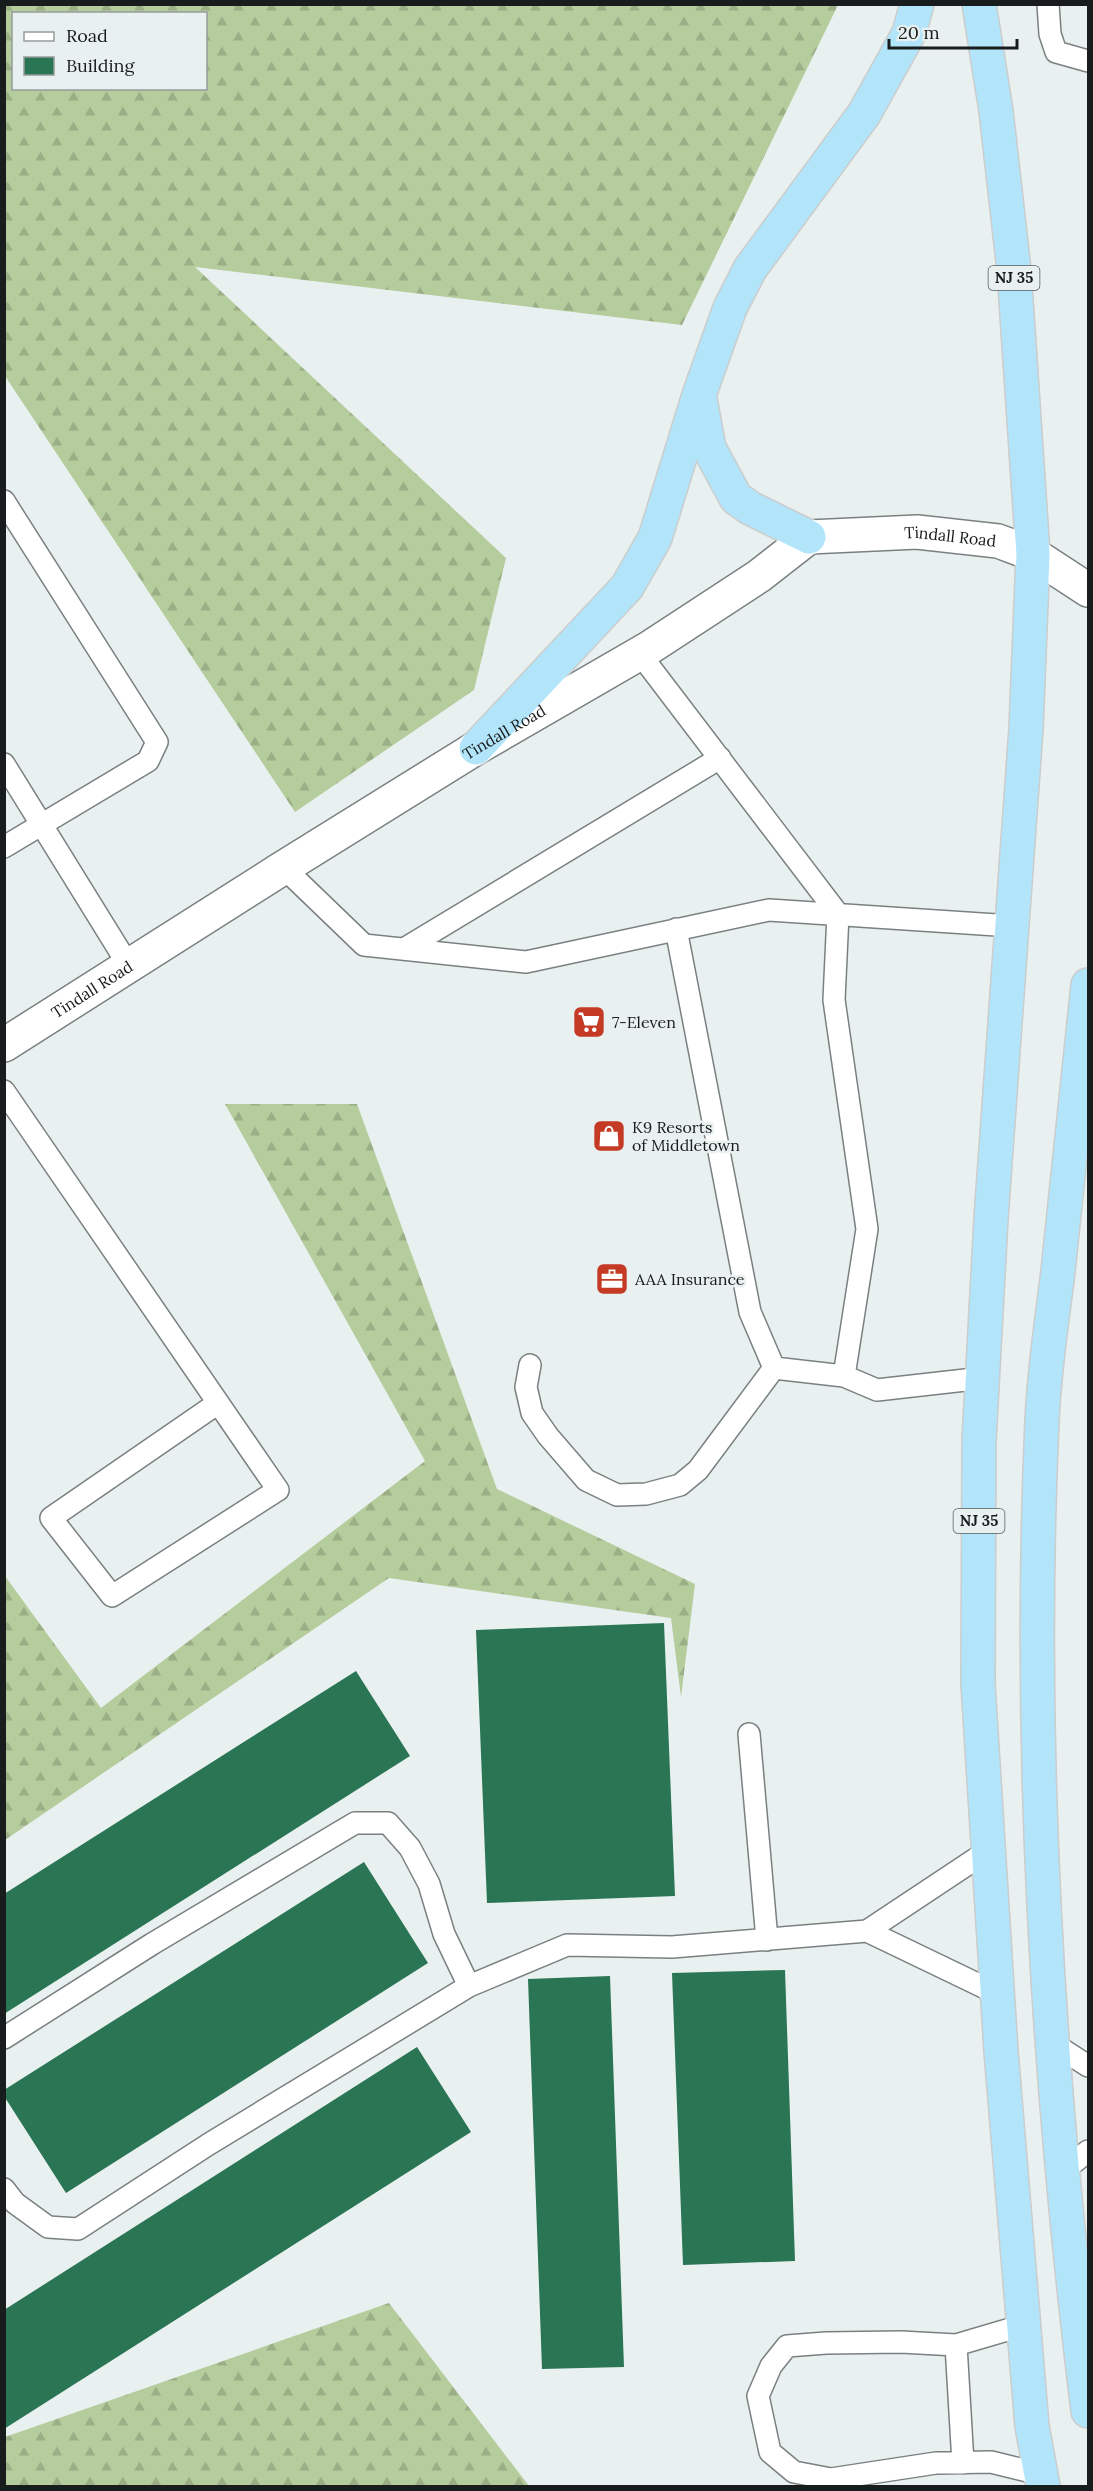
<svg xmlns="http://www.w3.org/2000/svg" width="1093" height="2491" font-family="Lora,serif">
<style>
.forest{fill:url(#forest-firs);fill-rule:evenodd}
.building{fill:#297554}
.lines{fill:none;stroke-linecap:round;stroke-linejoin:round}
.service-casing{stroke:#7a8080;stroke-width:24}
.tertiary-casing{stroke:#7a8080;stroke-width:36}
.trunk-casing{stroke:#cccdcd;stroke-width:36}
.service{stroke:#fff;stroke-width:21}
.tertiary{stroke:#fff;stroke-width:33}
.trunk{stroke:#b2e4fa;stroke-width:33}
.labels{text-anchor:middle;stroke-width:5;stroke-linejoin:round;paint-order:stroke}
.shield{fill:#e9f0f0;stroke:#575c5c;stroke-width:1.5}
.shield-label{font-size:15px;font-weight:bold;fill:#191c1c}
.street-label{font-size:16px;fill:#191c1c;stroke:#e9f0f0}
.poi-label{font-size:16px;fill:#191c1c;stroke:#e9f0f0;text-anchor:start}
</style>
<defs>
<pattern id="forest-firs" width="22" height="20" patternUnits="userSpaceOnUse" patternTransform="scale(1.5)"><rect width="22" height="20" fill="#b5cc9d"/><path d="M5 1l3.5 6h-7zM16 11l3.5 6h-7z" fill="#9baf87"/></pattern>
</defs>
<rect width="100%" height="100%" fill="#e9f0f0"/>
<!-- forest -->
<path class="forest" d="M 4,5 L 838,5 L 682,325 L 195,267 L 506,558 L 474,690 L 295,812 L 5,376 ZM 14,14 L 206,14 L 206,88 L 14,88 Z
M 225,1104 L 357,1104 L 497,1489 L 695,1584 L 681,1697 L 671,1618 L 389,1578 L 5,1840 L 5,1576 L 101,1708 L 425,1461 Z
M 389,2303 L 529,2486 L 5,2486 L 5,2437 Z"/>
<!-- building -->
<path class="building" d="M 664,1623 L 675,1896 L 487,1903 L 476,1630 Z
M 356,1671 L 410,1756 L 4,2014 L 4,1894 Z
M 364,1862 L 428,1963 L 66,2193 L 4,2096 L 4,2090 Z
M 785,1970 L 795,2261 L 683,2265 L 672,1973 Z
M 610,1976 L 624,2367 L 542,2369 L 528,1979 Z
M 417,2047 L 471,2132 L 4,2429 L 4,2310 Z"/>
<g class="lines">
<defs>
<path id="service" d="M 1048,4 L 1050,34 L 1056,52 L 1088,61
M 4,501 L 157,742 L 148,761 L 4,847
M 640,654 L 838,914 L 834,1000 L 867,1229 L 844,1376 L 877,1390 L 983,1378
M 4,764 L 129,966
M 283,867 L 364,945 L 526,962 L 769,910 L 1012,926
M 676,929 L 750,1312 L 774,1368 L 844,1376
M 404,949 L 720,758
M 4,1091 L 278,1490 L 112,1596 L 51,1518 L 218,1403
M 530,1365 L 526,1387 L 532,1413 L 548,1436 L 586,1480 L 617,1495 L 646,1494 L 680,1485 L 698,1470 L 774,1368
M 749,1734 L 767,1940
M 867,1931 L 998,1994
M 4,2038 L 152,1944 L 355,1823 L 388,1823 L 410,1848 L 429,1884 L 444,1934 L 469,1986
M 1051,2042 L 1088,2066
M 1062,2172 L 1088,2151
M 4,2189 L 15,2203 L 48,2227 L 78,2229 L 209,2144 L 469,1986 L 567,1945 L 672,1947 L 867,1931 L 989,1850
M 1024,2325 L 956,2345 L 901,2342 L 826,2343 L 787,2346 L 771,2366 L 758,2396 L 770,2452 L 794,2472 L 831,2479 L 936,2463 L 991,2462 L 1040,2474
M 956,2345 L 963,2463"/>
<g id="tertiary">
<path id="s1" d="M 4,1045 L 278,871 L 476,748 L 649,648 L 759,576 L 809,537 L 917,532 L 998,541 L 1033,554 L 1088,590"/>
</g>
<path id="trunk" d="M 979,4 L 996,111 L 1014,270 L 1033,554 L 1026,729 L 991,1219 L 979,1441 L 978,1684 L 1001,2051 L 1032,2426 L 1043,2486
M 700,399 L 709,448 L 736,498 L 750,508 L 809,537
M 476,748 L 627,587 L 655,538 L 699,395 L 730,308 L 750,269 L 864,114 L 909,33 L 917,4
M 1088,985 C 1078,1081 1068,1176 1058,1271 C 1052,1321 1044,1371 1042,1421 C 1027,1751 1048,2083 1088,2411"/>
</defs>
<!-- service casing -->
<use href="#service" class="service-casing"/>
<!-- tertiary casing -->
<use href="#tertiary" class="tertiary-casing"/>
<!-- trunk casing -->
<use href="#trunk" class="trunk-casing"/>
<!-- service -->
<use href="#service" class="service"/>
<!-- tertiary -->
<use href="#tertiary" class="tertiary"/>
<!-- trunk -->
<use href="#trunk" class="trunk"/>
</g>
<!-- icons -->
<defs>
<symbol id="supermarket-square" viewBox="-11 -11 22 22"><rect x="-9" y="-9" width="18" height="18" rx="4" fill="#c53a24" stroke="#e9f0f0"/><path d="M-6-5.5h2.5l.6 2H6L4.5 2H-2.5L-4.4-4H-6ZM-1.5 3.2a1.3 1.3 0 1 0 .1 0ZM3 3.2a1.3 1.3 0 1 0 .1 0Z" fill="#fff"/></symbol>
<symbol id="shop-square" viewBox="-11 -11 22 22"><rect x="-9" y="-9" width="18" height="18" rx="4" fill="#c53a24" stroke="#e9f0f0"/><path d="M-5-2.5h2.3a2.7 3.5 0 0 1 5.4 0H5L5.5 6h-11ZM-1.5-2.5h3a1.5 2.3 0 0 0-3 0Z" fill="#fff"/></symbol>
<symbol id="office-square" viewBox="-11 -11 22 22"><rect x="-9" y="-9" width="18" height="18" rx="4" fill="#c53a24" stroke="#e9f0f0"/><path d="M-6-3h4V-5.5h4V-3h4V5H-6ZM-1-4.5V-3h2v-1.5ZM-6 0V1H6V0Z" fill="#fff"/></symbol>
</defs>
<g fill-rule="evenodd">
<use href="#supermarket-square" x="570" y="1003" width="38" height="38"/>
<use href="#shop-square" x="590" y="1117" width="38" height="38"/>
<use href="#office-square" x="593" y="1260" width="38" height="38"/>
</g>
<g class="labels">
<!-- shield labels -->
<g class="shield">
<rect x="988.5" y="266" width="51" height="24" rx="4.5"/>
<rect x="953.5" y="1509" width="51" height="24" rx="4.5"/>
</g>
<g class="shield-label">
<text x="1014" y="283">NJ 35</text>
<text x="979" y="1526">NJ 35</text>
</g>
<!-- street labels -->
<g class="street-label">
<text dy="6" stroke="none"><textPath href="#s1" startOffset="1094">Tindall Road</textPath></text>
<text dy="6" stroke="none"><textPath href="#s1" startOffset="590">Tindall Road</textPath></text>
<text dy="6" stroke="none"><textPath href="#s1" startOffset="104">Tindall Road</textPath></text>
</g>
<!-- poi labels -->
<g class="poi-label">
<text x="612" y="1028">7-Eleven</text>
<text x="632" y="1133">K9 Resorts<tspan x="632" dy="18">of Middletown</tspan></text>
<text x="635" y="1285">AAA Insurance</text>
</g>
</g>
<!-- border -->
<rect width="1093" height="2491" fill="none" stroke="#191c1c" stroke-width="12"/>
<!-- legend -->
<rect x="12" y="12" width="195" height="78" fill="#e9f0f0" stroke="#969b9b" stroke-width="1.5"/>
<rect x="24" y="32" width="30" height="9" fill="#ffffff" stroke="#969b9b" stroke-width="1.5"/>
<text x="66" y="42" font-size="18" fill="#191c1c">Road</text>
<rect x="24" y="57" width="30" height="18" fill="#297554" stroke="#969b9b" stroke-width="1.5"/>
<text x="66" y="72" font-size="18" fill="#191c1c">Building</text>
<!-- scale -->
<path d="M889 39v9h128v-9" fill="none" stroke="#191c1c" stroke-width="3"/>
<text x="898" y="39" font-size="18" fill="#191c1c" stroke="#e9f0f0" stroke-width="4.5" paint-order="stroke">20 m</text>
</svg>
